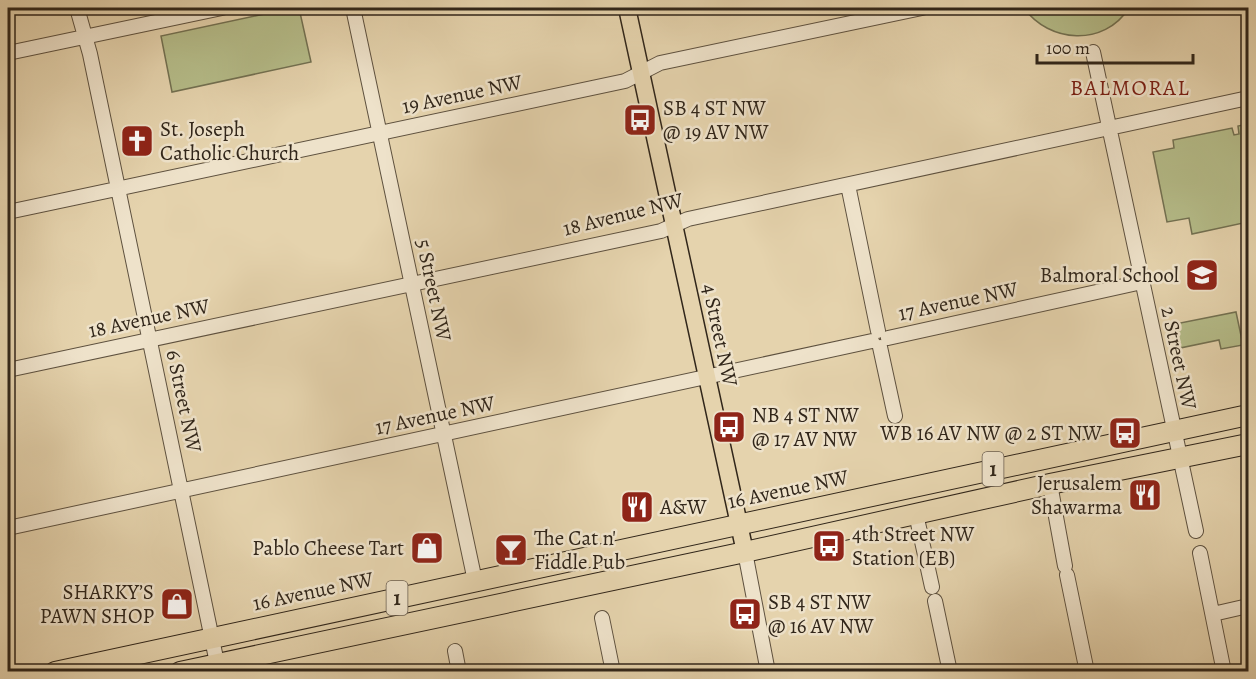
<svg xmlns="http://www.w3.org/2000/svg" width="1256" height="679" font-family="Alegreya,serif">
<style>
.green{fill:#b5bc89;stroke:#737152;stroke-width:1.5}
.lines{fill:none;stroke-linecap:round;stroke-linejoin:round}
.minor-casing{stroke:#5e513f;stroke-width:16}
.major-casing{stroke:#31261a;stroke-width:19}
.highway-casing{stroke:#31261a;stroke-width:22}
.minor{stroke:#eee2ca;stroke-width:14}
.major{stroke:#e5d3ad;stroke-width:16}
.highway{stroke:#e5d3ad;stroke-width:20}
.labels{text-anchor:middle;stroke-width:5;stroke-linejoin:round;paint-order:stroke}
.shield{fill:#eee2ca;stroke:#6a5e4f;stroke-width:1.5}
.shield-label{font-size:20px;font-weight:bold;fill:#31261a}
.street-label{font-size:21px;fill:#31261a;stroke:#eee2ca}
.poi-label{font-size:21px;fill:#31261a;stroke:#eee2ca;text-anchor:start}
.neighbourhood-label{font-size:22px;letter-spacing:1.5px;fill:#7a1f14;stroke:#eee2ca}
</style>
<rect width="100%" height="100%" fill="#e5d3ad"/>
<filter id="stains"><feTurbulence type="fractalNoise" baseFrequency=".00333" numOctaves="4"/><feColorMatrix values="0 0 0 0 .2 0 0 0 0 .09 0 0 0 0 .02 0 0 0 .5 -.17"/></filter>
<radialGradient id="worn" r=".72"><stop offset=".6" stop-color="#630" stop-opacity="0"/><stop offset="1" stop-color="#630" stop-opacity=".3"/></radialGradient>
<!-- green -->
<path class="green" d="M 293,8 L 299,8 L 311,62 L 172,92 L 161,36 Z
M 1024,8 L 1129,8 C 1104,47 1049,43 1024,8 Z
M 1248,124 L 1248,222 L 1192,234 L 1189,218 L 1167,222 L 1153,152 L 1174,148 L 1173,140 L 1232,128 L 1234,135 L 1239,134 L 1238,126 Z
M 1236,312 L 1243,345 L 1221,349 L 1219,340 L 1180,348 L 1175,324 Z"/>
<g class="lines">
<defs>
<path id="minor" d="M 77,8 L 90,54 L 115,174 L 217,663
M 353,8 L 475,581
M 1093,52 L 1196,531
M 8,53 L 222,8
M 848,185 L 878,331
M 8,212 L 625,81 L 660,63 L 922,8
M 888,338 L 1142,282
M 880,347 L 895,416
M 8,370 L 661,231 L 688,219 L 1248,98
M 1050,484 L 1065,566
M 916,514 L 932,587
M 8,528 L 872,341
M 745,552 L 768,672
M 1200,553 L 1224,672
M 1067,575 L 1087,672
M 935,601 L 950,672
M 1213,614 L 1248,606
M 602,618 L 613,672
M 455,651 L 459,672"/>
<path id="major" d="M 627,8 L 745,552"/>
<path id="highway" d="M 55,672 L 1248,415
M 180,672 L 745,552 L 1050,484 L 1248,444"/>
</defs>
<!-- minor casing -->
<use href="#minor" class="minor-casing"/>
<!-- major casing -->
<use href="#major" class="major-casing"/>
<!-- highway casing -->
<use href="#highway" class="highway-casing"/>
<!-- minor -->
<use href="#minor" class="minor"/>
<!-- major -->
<use href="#major" class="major"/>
<!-- highway -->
<use href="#highway" class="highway"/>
</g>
<!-- icons -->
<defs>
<symbol id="bus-square" viewBox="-11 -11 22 22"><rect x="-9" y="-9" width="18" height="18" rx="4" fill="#8f2418" stroke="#eee2ca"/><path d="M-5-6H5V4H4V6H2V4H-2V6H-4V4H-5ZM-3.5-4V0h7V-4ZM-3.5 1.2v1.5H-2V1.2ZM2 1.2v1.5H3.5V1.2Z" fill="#fff"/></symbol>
<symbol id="church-square" viewBox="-11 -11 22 22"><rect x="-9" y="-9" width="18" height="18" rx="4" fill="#8f2418" stroke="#eee2ca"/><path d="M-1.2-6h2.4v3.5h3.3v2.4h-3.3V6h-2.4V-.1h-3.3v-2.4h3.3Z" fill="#fff"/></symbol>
<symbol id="school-square" viewBox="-11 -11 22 22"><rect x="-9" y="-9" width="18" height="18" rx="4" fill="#8f2418" stroke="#eee2ca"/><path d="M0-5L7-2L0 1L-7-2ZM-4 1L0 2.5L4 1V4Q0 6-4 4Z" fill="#fff"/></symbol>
<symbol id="restaurant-square" viewBox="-11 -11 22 22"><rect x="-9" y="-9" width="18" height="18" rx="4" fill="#8f2418" stroke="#eee2ca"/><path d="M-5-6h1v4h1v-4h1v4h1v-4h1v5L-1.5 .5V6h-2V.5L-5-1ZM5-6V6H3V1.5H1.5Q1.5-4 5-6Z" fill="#fff"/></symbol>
<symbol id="shop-square" viewBox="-11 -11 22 22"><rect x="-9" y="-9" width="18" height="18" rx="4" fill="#8f2418" stroke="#eee2ca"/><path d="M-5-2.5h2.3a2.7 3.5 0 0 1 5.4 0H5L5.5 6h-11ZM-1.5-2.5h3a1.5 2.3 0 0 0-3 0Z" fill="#fff"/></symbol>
<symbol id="bar-square" viewBox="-11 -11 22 22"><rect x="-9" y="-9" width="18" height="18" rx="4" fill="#8f2418" stroke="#eee2ca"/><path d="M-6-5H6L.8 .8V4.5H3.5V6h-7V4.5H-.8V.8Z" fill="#fff"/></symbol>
</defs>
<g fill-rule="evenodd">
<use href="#bus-square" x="621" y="101" width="38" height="38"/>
<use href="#church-square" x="118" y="122" width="38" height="38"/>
<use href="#school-square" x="1183" y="256" width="38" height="38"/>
<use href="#bus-square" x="710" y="408" width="38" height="38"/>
<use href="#bus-square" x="1106" y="414" width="38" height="38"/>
<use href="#restaurant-square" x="1126" y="476" width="38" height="38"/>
<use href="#restaurant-square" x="618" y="488" width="38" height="38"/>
<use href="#bus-square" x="810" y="527" width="38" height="38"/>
<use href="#shop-square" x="408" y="529" width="38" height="38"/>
<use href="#bar-square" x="492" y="531" width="38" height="38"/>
<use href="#shop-square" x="158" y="585" width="38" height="38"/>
<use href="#bus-square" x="726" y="595" width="38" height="38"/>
</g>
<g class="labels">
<!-- shield labels -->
<g class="shield">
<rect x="982.5" y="452" width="21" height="34" rx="4.5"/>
<rect x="386.5" y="581" width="21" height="34" rx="4.5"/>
</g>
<g class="shield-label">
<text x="993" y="476">1</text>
<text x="397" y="605">1</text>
</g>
<!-- street labels -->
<g class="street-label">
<text transform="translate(462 94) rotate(-12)" y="7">19 Avenue NW</text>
<text transform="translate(623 214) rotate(-14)" y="7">18 Avenue NW</text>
<text transform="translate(434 290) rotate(78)" y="7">5 Street NW</text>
<text transform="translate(958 301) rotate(-12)" y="7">17 Avenue NW</text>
<text transform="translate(149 318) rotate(-12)" y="7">18 Avenue NW</text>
<text transform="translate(720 335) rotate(78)" y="7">4 Street NW</text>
<text transform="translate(1179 358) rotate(78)" y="7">2 Street NW</text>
<text transform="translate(184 401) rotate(78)" y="7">6 Street NW</text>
<text transform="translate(435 415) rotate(-12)" y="7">17 Avenue NW</text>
<text transform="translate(788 489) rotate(-12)" y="7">16 Avenue NW</text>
<text transform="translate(313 591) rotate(-12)" y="7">16 Avenue NW</text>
</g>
<!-- poi labels -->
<g class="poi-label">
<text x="663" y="115">SB 4 ST NW<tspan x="663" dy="24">@ 19 AV NW</tspan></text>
<text x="160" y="136">St. Joseph<tspan x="160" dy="24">Catholic Church</tspan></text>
<text x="1179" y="282" text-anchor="end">Balmoral School</text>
<text x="752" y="422">NB 4 ST NW<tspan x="752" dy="24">@ 17 AV NW</tspan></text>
<text x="1102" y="440" text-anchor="end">WB 16 AV NW @ 2 ST NW</text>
<text x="1122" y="490" text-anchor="end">Jerusalem<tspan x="1122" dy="24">Shawarma</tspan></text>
<text x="660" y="514">A&amp;W</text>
<text x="852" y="541">4th Street NW<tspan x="852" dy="24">Station (EB)</tspan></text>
<text x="534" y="545">The Cat n'<tspan x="534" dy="24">Fiddle Pub</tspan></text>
<text x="404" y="555" text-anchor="end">Pablo Cheese Tart</text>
<text x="154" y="599" text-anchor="end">SHARKY’S<tspan x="154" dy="24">PAWN SHOP</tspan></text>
<text x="768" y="609">SB 4 ST NW<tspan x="768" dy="24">@ 16 AV NW</tspan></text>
</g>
<!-- neighbourhood labels -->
<g class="neighbourhood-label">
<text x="1130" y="95">BALMORAL</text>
</g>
</g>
<!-- margin -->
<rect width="1256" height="679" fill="none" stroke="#e5d3ad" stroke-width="30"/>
<rect x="9" y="9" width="1238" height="661" fill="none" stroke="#31261a" stroke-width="3"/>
<rect x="15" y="15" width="1226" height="649" fill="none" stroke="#31261a" stroke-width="1.5"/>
<!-- scale -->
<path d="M1037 54v9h156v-9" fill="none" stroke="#31261a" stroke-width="3"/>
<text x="1046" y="54" font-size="18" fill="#31261a" stroke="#eee2ca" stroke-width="4.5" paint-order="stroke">100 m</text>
<rect width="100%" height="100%" filter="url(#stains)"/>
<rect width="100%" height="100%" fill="url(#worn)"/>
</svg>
